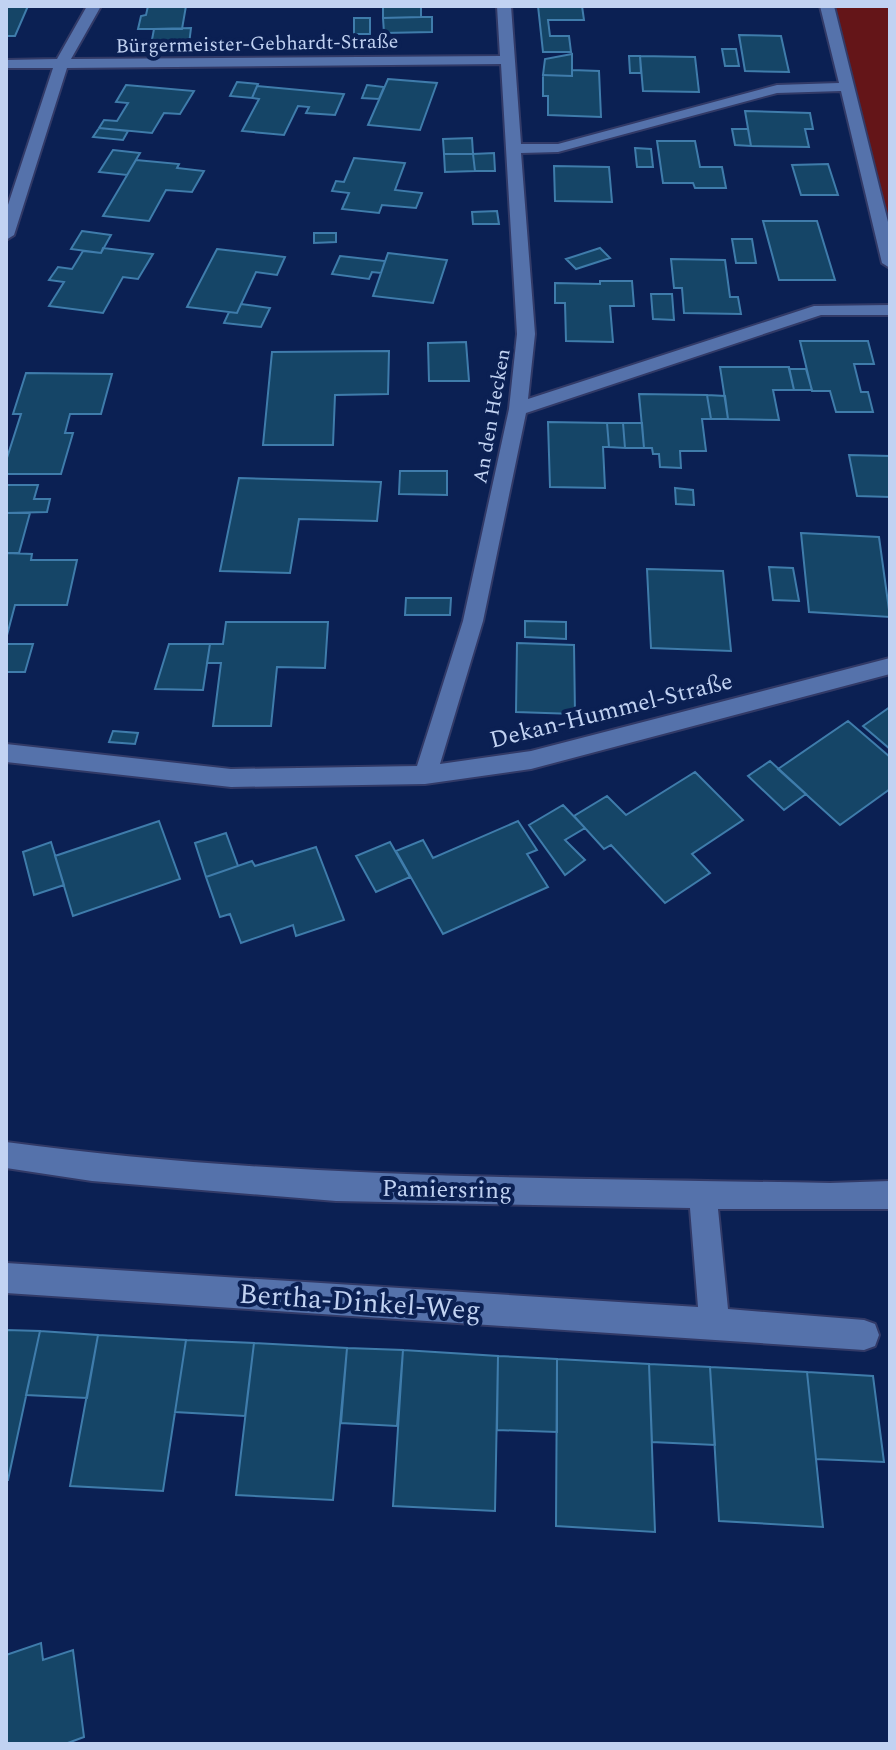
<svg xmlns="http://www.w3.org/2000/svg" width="896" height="1750" font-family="Spectral,serif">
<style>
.green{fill:#641518}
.building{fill:#154567;stroke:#3f7cab;stroke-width:2}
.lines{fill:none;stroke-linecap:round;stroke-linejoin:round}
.street-casing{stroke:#323a67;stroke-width:4}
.street{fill:#5572ab;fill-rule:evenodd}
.labels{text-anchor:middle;stroke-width:8;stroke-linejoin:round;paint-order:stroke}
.far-street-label{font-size:20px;fill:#c1d2f2;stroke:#0b2053}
.street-label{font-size:24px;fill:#c1d2f2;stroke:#0b2053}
.near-street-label{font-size:28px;fill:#c1d2f2;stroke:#0b2053}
</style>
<rect width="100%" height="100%" fill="#0b2053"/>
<!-- green -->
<path class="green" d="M 833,6 L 890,6 L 890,238 Z"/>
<!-- building -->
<path class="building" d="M 6,6 L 28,6 L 15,36 L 6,36 Z
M 148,6 L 186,6 L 182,29 L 138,29 L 141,16 L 146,15 Z
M 383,6 L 431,6 L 421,6 L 421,17 L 383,18 Z
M 538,6 L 582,6 L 584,20 L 548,20 L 550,36 L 569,36 L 571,52 L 543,52 Z
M 421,17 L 432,17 L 432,32 L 384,33 L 383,18 Z
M 354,18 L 370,18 L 370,34 L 354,34 Z
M 191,28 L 189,44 L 151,45 L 154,29 Z
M 739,35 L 781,36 L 789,72 L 745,71 Z
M 722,49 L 736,49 L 739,66 L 725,66 Z
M 572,54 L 572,76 L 543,75 L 545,59 Z
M 629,56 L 640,56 L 641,73 L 630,73 Z
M 640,56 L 695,57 L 699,92 L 643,91 Z
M 572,70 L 599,71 L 601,117 L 548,115 L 548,96 L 543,96 L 543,75 L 572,76 Z
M 388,79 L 437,83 L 420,130 L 368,125 Z
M 237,82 L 258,84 L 252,98 L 230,96 Z
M 126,85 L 194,91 L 180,114 L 164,113 L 152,133 L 99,128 L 104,120 L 117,121 L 128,103 L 116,102 Z
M 367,85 L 384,87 L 379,99 L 362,98 Z
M 257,86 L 344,94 L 335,115 L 306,113 L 309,107 L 298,106 L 284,135 L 242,131 L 259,99 L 252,98 Z
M 745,111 L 810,113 L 813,129 L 805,129 L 809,147 L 751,146 Z
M 99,128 L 128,131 L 123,140 L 93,137 Z
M 732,129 L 748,129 L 751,146 L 735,145 Z
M 472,138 L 473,154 L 444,154 L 443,139 Z
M 657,141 L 695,141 L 700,167 L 722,167 L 726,188 L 695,188 L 693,183 L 663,183 Z
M 635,148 L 651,149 L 653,167 L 637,167 Z
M 113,150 L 140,153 L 127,175 L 99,172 Z
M 494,153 L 495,171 L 475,171 L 473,154 Z
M 444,154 L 473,154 L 475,171 L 445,172 Z
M 354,158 L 405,163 L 395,190 L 422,193 L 416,208 L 382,205 L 379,213 L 342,209 L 349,193 L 332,191 L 336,181 L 344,182 Z
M 136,160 L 179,164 L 177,168 L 204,171 L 192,192 L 166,190 L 149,221 L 103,216 Z
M 828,164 L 838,195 L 801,195 L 792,165 Z
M 554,166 L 609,167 L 612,202 L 555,201 Z
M 497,211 L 499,224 L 473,224 L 472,212 Z
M 763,221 L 817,221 L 835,280 L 779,280 Z
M 82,231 L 111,235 L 101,253 L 71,249 Z
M 314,233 L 336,233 L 336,242 L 314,243 Z
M 732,239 L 752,239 L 756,263 L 736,263 Z
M 103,248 L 153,254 L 138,279 L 123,277 L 103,313 L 49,306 L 64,282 L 49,280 L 58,267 L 72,269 L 83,251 L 101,253 Z
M 600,248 L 610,258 L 576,269 L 566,259 Z
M 217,249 L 285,257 L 277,275 L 256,272 L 237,313 L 187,307 Z
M 388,253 L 447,260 L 433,303 L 373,296 Z
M 340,256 L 385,261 L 381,273 L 372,272 L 369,279 L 332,274 Z
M 671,259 L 725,260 L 730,297 L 738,297 L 741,314 L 684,313 L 682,288 L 674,288 Z
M 600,281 L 632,281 L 634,306 L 610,306 L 613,342 L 566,341 L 565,303 L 555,303 L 555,283 L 600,284 Z
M 651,294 L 672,294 L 674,320 L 653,319 Z
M 241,304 L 270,308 L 261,327 L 224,323 L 229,312 L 237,313 Z
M 800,341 L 868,341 L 874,364 L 854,364 L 861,392 L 868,392 L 873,412 L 836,412 L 830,391 L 812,391 Z
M 466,342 L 469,381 L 429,381 L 428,343 Z
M 389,351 L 388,394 L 335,395 L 333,445 L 263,445 L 272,352 Z
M 720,367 L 789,367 L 794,390 L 773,390 L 779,420 L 728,419 Z
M 789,369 L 806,369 L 812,390 L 794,390 Z
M 26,373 L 112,374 L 101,414 L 70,414 L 65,433 L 73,433 L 61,474 L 6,474 L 6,461 L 21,414 L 13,414 Z
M 639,394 L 707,395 L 711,419 L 702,419 L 706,451 L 680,451 L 681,468 L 660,467 L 659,454 L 653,454 L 652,448 L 644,448 Z
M 707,395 L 725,396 L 728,419 L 711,419 Z
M 548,422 L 607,423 L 609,447 L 603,447 L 605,488 L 550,487 Z
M 607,423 L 623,423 L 625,448 L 609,447 Z
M 623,423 L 642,423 L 644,448 L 625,448 Z
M 849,455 L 890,456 L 890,497 L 857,496 Z
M 400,471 L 447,471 L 447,495 L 399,494 Z
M 239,478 L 381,482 L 377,521 L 299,519 L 290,573 L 220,571 Z
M 6,485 L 38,485 L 34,499 L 50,499 L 47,512 L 6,513 Z
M 675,488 L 693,490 L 694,505 L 676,504 Z
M 6,513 L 30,513 L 19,553 L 6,553 Z
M 801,533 L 879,537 L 890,617 L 809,612 Z
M 6,553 L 32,554 L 31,560 L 77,560 L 67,605 L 15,605 L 6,639 Z
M 769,567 L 793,568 L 799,601 L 773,600 Z
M 647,569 L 723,571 L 731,651 L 651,648 Z
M 406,598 L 451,598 L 450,615 L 405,615 Z
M 525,621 L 566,622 L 566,639 L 525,637 Z
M 226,622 L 328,622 L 325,668 L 277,667 L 271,726 L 213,726 L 221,663 L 207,663 L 210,644 L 223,644 Z
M 517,643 L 574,645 L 575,714 L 516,712 Z
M 6,644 L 33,644 L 25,672 L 6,672 Z
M 169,644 L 210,644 L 203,690 L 155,689 Z
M 890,707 L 890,749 L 863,726 Z
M 848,721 L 890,757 L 890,789 L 840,825 L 778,769 Z
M 113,731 L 138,733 L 135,744 L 109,742 Z
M 770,761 L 806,794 L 784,810 L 748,776 Z
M 695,772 L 743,820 L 692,854 L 710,873 L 665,903 L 611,845 L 604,849 L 574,816 L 607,796 L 626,815 Z
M 563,805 L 585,828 L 565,840 L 585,860 L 565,875 L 529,825 Z
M 159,821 L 180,879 L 73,916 L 55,856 Z
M 518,821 L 537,850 L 527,854 L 548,887 L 443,934 L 396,851 L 423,840 L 433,858 Z
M 226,833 L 238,866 L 206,877 L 195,843 Z
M 51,842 L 64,885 L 34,895 L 23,852 Z
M 390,842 L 410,877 L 376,892 L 356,856 Z
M 316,847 L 344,920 L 296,936 L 293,925 L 241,943 L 230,914 L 220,917 L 206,877 L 252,861 L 255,866 Z
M 6,1330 L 40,1331 L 8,1480 L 6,1480 Z
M 40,1331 L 98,1335 L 87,1398 L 26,1395 Z
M 98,1335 L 186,1340 L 163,1491 L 70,1486 Z
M 186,1340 L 254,1343 L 245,1416 L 175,1412 Z
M 254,1343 L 347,1348 L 333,1500 L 236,1495 Z
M 347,1348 L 403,1350 L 397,1426 L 341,1423 Z
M 403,1350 L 498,1356 L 495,1511 L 393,1506 Z
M 498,1356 L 557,1359 L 557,1432 L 497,1430 Z
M 557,1359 L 649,1364 L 655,1532 L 556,1526 Z
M 649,1364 L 710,1367 L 715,1445 L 652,1442 Z
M 710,1367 L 807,1372 L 823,1527 L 719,1521 Z
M 807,1372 L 873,1376 L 884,1462 L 816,1459 Z
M 41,1643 L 43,1660 L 73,1650 L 84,1737 L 65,1744 L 6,1744 L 6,1655 Z"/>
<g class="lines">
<defs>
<path id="street" d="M 87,6 L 101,6 L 71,59 L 500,56 L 497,6 L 511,6 L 521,144 L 558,144 L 777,85 L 839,83 L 820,6 L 834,6 L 890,230 L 890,268 L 882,263 L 841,91 L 777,93 L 558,152 L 521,153 L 535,334 L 528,399 L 814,306 L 890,305 L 890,315 L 821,315 L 526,413 L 483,621 L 440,764 L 531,751 L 890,658 L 890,674 L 531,769 L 425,784 L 231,787 L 6,762 L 6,744 L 231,769 L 417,766 L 463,621 L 509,409 L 517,334 L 501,64 L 67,68 L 14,235 L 6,240 L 6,211 L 53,68 L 6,68 L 6,60 L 57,59 Z
M 6,1142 C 279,1179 555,1178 830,1183 L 890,1181 L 890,1209 L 718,1209 L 728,1309 L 864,1320 L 875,1324 L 879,1335 L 875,1346 L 864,1350 L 6,1293 L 6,1263 L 698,1307 L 690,1208 L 336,1201 L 92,1181 L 6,1168 Z"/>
</defs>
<!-- street casing -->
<use href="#street" class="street-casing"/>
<!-- street -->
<use href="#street" class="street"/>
</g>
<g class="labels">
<!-- far-street labels -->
<g class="far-street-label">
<text transform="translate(257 43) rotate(-1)" y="7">Bürgermeister-Gebhardt-Straße</text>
<text transform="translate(491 416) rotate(-80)" y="7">An den Hecken</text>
</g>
<!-- street labels -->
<g class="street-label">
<text transform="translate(611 710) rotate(-14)" y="8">Dekan-Hummel-Straße</text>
<text transform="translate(447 1189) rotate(1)" y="8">Pamiersring</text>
</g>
<!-- near-street labels -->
<g class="near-street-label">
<text transform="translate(360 1301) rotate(4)" y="10">Bertha-Dinkel-Weg</text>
</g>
</g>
<!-- border -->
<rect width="896" height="1750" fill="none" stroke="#c1d2f2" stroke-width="16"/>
</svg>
